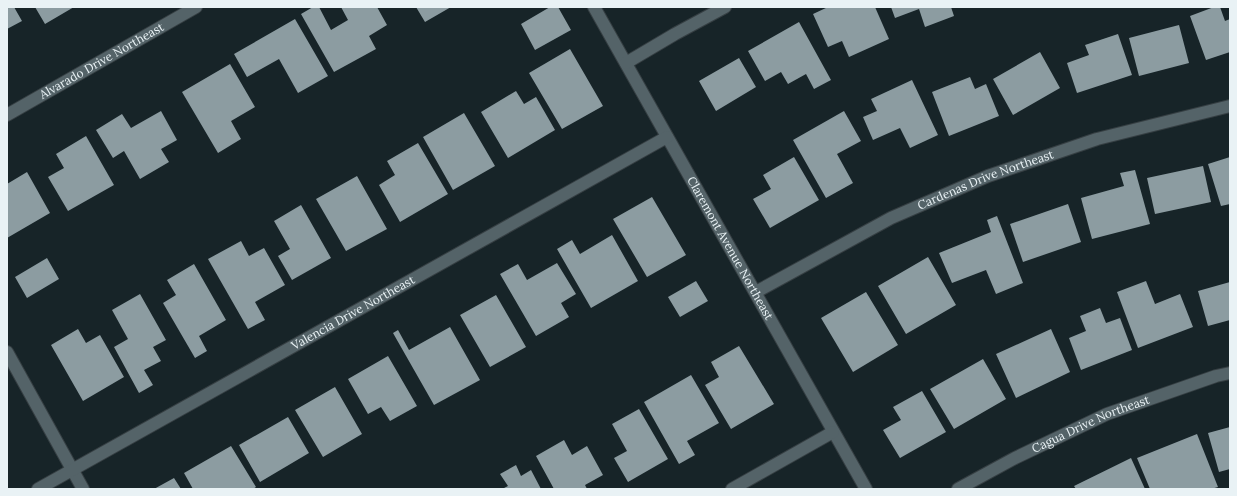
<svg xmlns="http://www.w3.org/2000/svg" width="1237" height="496" font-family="Lora,serif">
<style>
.building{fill:#8c9ca1}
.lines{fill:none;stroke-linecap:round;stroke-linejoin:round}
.minor-casing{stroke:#363f43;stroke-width:14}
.minor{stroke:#546368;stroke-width:12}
.labels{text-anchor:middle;stroke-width:4;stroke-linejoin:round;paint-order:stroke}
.street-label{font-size:12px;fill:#e9f2f5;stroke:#070c0e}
</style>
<rect width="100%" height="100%" fill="#172428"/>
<!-- building -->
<path class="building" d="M 7,7 L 14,7 L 22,21 L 7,29 Z
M 35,7 L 74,7 L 45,24 Z
M 313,7 L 319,7 L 331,30 L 348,20 L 341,7 L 377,7 L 387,25 L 369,36 L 376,49 L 334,72 L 301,14 Z
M 416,7 L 451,7 L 425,22 Z
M 550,7 L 558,7 L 571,30 L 535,50 L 521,24 Z
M 828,7 L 875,7 L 889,39 L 849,57 L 842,41 L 828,47 L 813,14 Z
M 891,7 L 951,7 L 954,16 L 925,27 L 919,9 L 895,18 Z
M 1214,7 L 1220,7 L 1225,21 L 1230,19 L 1230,52 L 1206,60 L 1190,16 Z
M 295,19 L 328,76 L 298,93 L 279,59 L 247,77 L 234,54 Z
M 799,22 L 831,80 L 814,89 L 806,74 L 788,84 L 781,72 L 765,81 L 748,51 Z
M 1179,25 L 1189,63 L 1139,76 L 1129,38 Z
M 1118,34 L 1132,75 L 1077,93 L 1067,63 L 1089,55 L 1085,45 Z
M 570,49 L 603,106 L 562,129 L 529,73 Z
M 1040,52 L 1060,88 L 1013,115 L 993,79 Z
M 739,58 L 756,87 L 716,111 L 699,81 Z
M 230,64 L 255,107 L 231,121 L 241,139 L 218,153 L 182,92 Z
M 970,77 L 975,89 L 986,84 L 999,116 L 949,136 L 932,92 Z
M 912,80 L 938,135 L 910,148 L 900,128 L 873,140 L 863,117 L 877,111 L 871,99 Z
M 516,91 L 524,104 L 536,97 L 555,130 L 508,158 L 481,112 Z
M 161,111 L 177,140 L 161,149 L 169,162 L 140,179 L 124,151 L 113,158 L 96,130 L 122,114 L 131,128 Z
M 844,111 L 861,141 L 837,154 L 853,183 L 826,198 L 793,140 Z
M 464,113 L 495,166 L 453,190 L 423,137 Z
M 86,136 L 114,185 L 68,211 L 48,177 L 64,168 L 56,154 Z
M 418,143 L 448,194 L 400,222 L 379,185 L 395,175 L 387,161 Z
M 794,157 L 819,200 L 770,228 L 753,199 L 771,189 L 763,175 Z
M 1230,157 L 1230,204 L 1221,206 L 1208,164 Z
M 1203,166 L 1211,202 L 1155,214 L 1147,178 Z
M 1135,170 L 1150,224 L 1092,239 L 1081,198 L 1124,186 L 1120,173 Z
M 27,172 L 50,213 L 7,238 L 7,184 Z
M 357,176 L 387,229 L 346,251 L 316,199 Z
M 652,197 L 686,255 L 647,277 L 613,219 Z
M 1068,204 L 1081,242 L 1023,262 L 1010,224 Z
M 301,205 L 331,258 L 292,280 L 278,256 L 290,249 L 274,221 Z
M 997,216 L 1023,283 L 996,294 L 986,270 L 952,283 L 939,253 L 991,232 L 987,220 Z
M 612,235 L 638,281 L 591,308 L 557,249 L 572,240 L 580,254 Z
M 241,241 L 249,256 L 264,248 L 285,285 L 255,302 L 265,320 L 248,329 L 208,259 Z
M 928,257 L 956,305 L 906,334 L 878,286 Z
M 47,258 L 59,279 L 27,298 L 15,277 Z
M 557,263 L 576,294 L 561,303 L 569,317 L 536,336 L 500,274 L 518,264 L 527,280 Z
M 194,264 L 226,320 L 199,336 L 207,351 L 195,358 L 163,303 L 176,295 L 167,280 Z
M 696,281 L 708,301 L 680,317 L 668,297 Z
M 1146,281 L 1155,304 L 1180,294 L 1193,327 L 1138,348 L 1117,292 Z
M 1230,282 L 1230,320 L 1208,326 L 1198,291 Z
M 866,292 L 898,345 L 853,372 L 821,318 Z
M 140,294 L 166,340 L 153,347 L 161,361 L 144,370 L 153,385 L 139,393 L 114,347 L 128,339 L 112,310 Z
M 496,295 L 526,347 L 490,367 L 460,315 Z
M 1100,308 L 1106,323 L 1120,318 L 1132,350 L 1081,370 L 1069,338 L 1086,331 L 1080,316 Z
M 450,327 L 480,380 L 434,405 L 393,333 L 398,330 L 409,350 Z
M 78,329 L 86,343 L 100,335 L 124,377 L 83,401 L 51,345 Z
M 1051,329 L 1070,372 L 1016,398 L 996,354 Z
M 739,346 L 774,404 L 731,429 L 705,385 L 719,377 L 711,362 Z
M 388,356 L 417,406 L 390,421 L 381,407 L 368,414 L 348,379 Z
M 983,359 L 1006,399 L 954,429 L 930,389 Z
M 691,375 L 719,423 L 687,441 L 695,455 L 679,464 L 644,402 Z
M 335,387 L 362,434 L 323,457 L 295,410 Z
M 922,391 L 946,432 L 900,458 L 883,430 L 901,420 L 893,407 Z
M 639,409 L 668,459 L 628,482 L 614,458 L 627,451 L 612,424 Z
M 288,417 L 309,453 L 260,482 L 239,445 Z
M 1230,427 L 1230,469 L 1219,472 L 1208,433 Z
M 1197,434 L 1218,487 L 1211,489 L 1150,489 L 1137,458 Z
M 564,440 L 572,455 L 587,446 L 603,475 L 585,485 L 587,489 L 554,489 L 536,456 Z
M 231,446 L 256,487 L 253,489 L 193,489 L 184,473 Z
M 1131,458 L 1145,489 L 1076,489 L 1074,486 Z
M 516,465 L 521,476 L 531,470 L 541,489 L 502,489 L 508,486 L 500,474 Z
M 174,478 L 181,489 L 154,489 Z"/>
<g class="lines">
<defs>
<g id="minor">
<path id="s1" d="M 594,7 L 866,489"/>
<path d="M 626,63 L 675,34 L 725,7"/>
<path id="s2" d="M 7,115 L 196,7"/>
<path id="s3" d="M 756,292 L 891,218 L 988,176 L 1097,139 L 1230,106"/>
<path d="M 7,352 L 83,489"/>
<path id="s4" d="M 38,489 L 667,137"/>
<path d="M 732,489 L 833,432"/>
<path id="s5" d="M 958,489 L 1015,458 L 1107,414 L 1216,376 L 1230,373"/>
</g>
</defs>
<!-- minor casing -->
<use href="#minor" class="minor-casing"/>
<!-- minor -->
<use href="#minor" class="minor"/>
</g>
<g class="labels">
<!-- street labels -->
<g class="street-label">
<text dy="4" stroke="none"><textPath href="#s2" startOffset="109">Alvarado Drive Northeast</textPath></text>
<text dy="4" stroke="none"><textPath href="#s3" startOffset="256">Cardenas Drive Northeast</textPath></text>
<text dy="4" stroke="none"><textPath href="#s1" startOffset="277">Claremont Avenue Northeast</textPath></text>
<text dy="4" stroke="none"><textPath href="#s4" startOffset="361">Valencia Drive Northeast</textPath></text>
<text dy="4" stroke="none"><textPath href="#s5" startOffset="148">Cagua Drive Northeast</textPath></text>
</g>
</g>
<!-- border -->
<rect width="1237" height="496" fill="none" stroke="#e9f2f5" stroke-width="16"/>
</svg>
